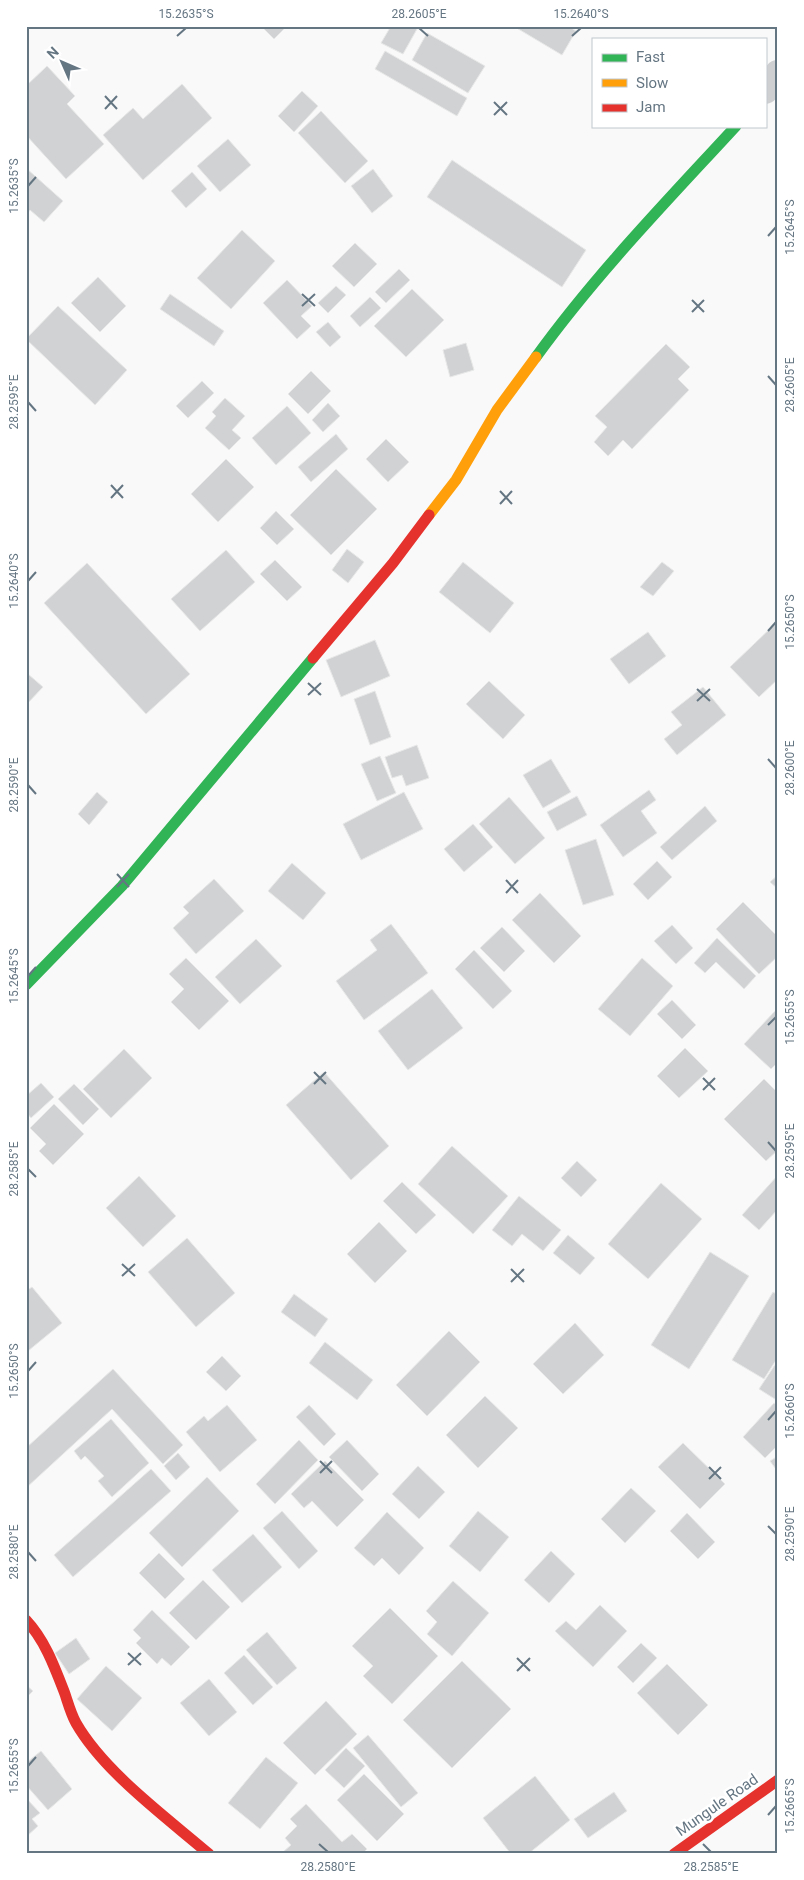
<svg xmlns="http://www.w3.org/2000/svg" width="804" height="1880" font-family="Roboto,sans-serif">
<style>
.building{fill:#d0d2d3;stroke:#e8e8e8}
.lines{fill:none;stroke-linecap:round;stroke-linejoin:round}
.street{stroke:#cecfd0;stroke-width:28}
.fast{stroke:#30b455;stroke-width:11}
.slow{stroke:#ff9f0a;stroke-width:11}
.jam{stroke:#e5322d;stroke-width:11}
.ticks{fill:none;stroke:#657683;stroke-width:2}
.labels{text-anchor:middle;stroke-width:5;stroke-linejoin:round;paint-order:stroke}
.street-label{font-size:15px;fill:#657683;stroke:#fff}
.neatline{fill:none;stroke:#657683;stroke-width:2}
.ticks-label{font-size:12px;text-anchor:middle;fill:#657683}
</style>
<rect width="100%" height="100%" fill="#f9f9f9"/>
<!-- building -->
<path class="building" d="M 261,26 L 287,26 L 274,39 Z
M 391,26 L 412,26 L 417,29 L 403,54 L 381,43 Z
M 568,26 L 576,31 L 562,55 L 515,27 Z
M 427,33 L 485,66 L 468,93 L 412,60 Z
M 385,51 L 467,98 L 457,116 L 375,69 Z
M 47,66 L 75,96 L 67,104 L 104,144 L 66,179 L 26,135 L 26,86 Z
M 182,84 L 212,118 L 143,180 L 103,135 L 133,108 L 143,119 Z
M 302,91 L 318,106 L 294,132 L 278,116 Z
M 321,111 L 368,161 L 345,183 L 298,133 Z
M 228,139 L 251,165 L 220,192 L 197,166 Z
M 452,160 L 586,250 L 562,287 L 427,197 Z
M 26,168 L 63,201 L 44,222 L 30,210 L 26,215 Z
M 373,169 L 393,196 L 372,213 L 351,186 Z
M 192,172 L 207,189 L 186,208 L 171,191 Z
M 242,230 L 275,261 L 231,309 L 197,278 Z
M 355,243 L 377,264 L 354,287 L 332,266 Z
M 399,269 L 410,280 L 386,303 L 375,292 Z
M 98,277 L 126,306 L 100,332 L 71,303 Z
M 287,280 L 312,306 L 301,316 L 311,326 L 297,339 L 263,303 Z
M 336,286 L 346,295 L 328,313 L 318,303 Z
M 412,289 L 444,320 L 406,357 L 374,326 Z
M 170,294 L 224,331 L 214,346 L 160,309 Z
M 370,297 L 381,308 L 360,327 L 350,316 Z
M 58,306 L 127,370 L 95,405 L 26,339 Z
M 328,322 L 341,337 L 330,347 L 316,332 Z
M 466,343 L 474,370 L 450,377 L 443,350 Z
M 666,344 L 690,367 L 678,379 L 689,390 L 632,449 L 623,440 L 608,456 L 594,442 L 607,427 L 595,416 Z
M 311,371 L 331,391 L 308,414 L 288,394 Z
M 202,381 L 214,393 L 188,418 L 176,406 Z
M 225,398 L 245,416 L 232,430 L 241,438 L 229,450 L 205,428 L 216,416 L 212,412 Z
M 328,403 L 340,416 L 323,432 L 312,420 Z
M 287,406 L 311,433 L 276,465 L 252,438 Z
M 336,434 L 348,449 L 311,482 L 298,467 Z
M 386,439 L 409,462 L 388,482 L 366,459 Z
M 226,459 L 254,487 L 218,522 L 191,494 Z
M 336,469 L 377,509 L 331,555 L 290,515 Z
M 276,511 L 294,529 L 277,545 L 260,528 Z
M 347,549 L 364,562 L 348,583 L 332,570 Z
M 226,550 L 255,582 L 200,631 L 171,599 Z
M 275,560 L 302,587 L 287,601 L 260,574 Z
M 463,562 L 514,603 L 490,633 L 439,592 Z
M 662,562 L 674,571 L 653,596 L 640,587 Z
M 87,563 L 190,674 L 146,714 L 44,603 Z
M 777,622 L 778,679 L 759,697 L 730,667 Z
M 648,632 L 666,656 L 629,684 L 610,659 Z
M 375,640 L 390,676 L 341,697 L 326,660 Z
M 28,674 L 43,687 L 26,705 L 26,676 Z
M 489,681 L 525,715 L 503,739 L 466,704 Z
M 703,687 L 726,715 L 677,755 L 664,739 L 682,725 L 671,712 Z
M 375,691 L 391,737 L 370,745 L 354,699 Z
M 417,745 L 429,778 L 406,786 L 402,775 L 392,778 L 385,757 Z
M 380,756 L 396,793 L 377,801 L 361,764 Z
M 551,759 L 571,792 L 543,808 L 523,775 Z
M 649,790 L 656,800 L 641,811 L 657,833 L 623,857 L 600,825 Z
M 97,792 L 108,802 L 89,825 L 78,814 Z
M 404,792 L 423,829 L 361,860 L 343,824 Z
M 577,796 L 587,815 L 557,831 L 547,812 Z
M 509,797 L 545,838 L 515,864 L 479,824 Z
M 705,806 L 717,821 L 672,860 L 660,847 Z
M 473,824 L 493,847 L 464,872 L 444,849 Z
M 596,839 L 614,895 L 583,905 L 565,850 Z
M 657,861 L 672,877 L 648,900 L 633,884 Z
M 292,863 L 326,893 L 303,920 L 268,891 Z
M 778,875 L 778,889 L 770,882 Z
M 214,879 L 244,911 L 196,954 L 173,928 L 189,913 L 183,907 Z
M 540,893 L 581,936 L 554,963 L 512,920 Z
M 743,902 L 778,937 L 778,956 L 759,974 L 716,929 Z
M 391,924 L 428,973 L 364,1020 L 336,981 L 377,950 L 370,940 Z
M 672,925 L 693,948 L 676,964 L 654,941 Z
M 502,927 L 525,951 L 504,972 L 480,948 Z
M 717,938 L 756,976 L 744,989 L 716,962 L 705,973 L 694,963 Z
M 256,939 L 282,966 L 240,1004 L 215,977 Z
M 474,950 L 512,991 L 493,1009 L 455,969 Z
M 186,958 L 229,1001 L 199,1030 L 171,1002 L 184,989 L 169,974 Z
M 642,958 L 673,986 L 630,1036 L 598,1009 Z
M 432,989 L 463,1028 L 408,1070 L 378,1031 Z
M 672,1000 L 696,1025 L 682,1039 L 657,1014 Z
M 775,1011 L 778,1014 L 778,1062 L 771,1069 L 744,1044 Z
M 685,1048 L 708,1071 L 679,1098 L 657,1076 Z
M 124,1049 L 152,1078 L 111,1118 L 83,1089 Z
M 324,1072 L 389,1146 L 351,1180 L 286,1105 Z
M 764,1079 L 778,1093 L 778,1150 L 766,1161 L 724,1119 Z
M 41,1083 L 54,1097 L 31,1118 L 26,1112 L 26,1096 Z
M 74,1084 L 99,1109 L 83,1125 L 58,1099 Z
M 54,1104 L 84,1134 L 53,1165 L 39,1151 L 46,1144 L 30,1128 Z
M 452,1146 L 508,1196 L 473,1234 L 418,1184 Z
M 577,1161 L 597,1180 L 581,1197 L 561,1178 Z
M 778,1175 L 778,1209 L 759,1230 L 742,1215 Z
M 139,1176 L 176,1216 L 143,1247 L 106,1208 Z
M 402,1182 L 436,1215 L 416,1234 L 383,1201 Z
M 661,1183 L 702,1219 L 648,1279 L 608,1244 Z
M 519,1196 L 561,1230 L 543,1251 L 522,1234 L 512,1246 L 492,1230 Z
M 379,1222 L 407,1251 L 375,1283 L 347,1254 Z
M 568,1235 L 595,1258 L 580,1275 L 553,1253 Z
M 187,1238 L 235,1293 L 196,1327 L 148,1272 Z
M 710,1252 L 749,1276 L 689,1369 L 651,1345 Z
M 32,1287 L 62,1323 L 28,1351 L 26,1349 L 26,1291 Z
M 773,1292 L 778,1295 L 778,1357 L 764,1379 L 732,1360 Z
M 294,1294 L 328,1319 L 315,1337 L 281,1312 Z
M 575,1323 L 604,1355 L 563,1394 L 533,1364 Z
M 449,1331 L 480,1362 L 427,1416 L 396,1385 Z
M 325,1342 L 373,1380 L 357,1400 L 309,1363 Z
M 222,1356 L 241,1376 L 226,1391 L 206,1372 Z
M 778,1360 L 778,1401 L 759,1389 Z
M 113,1369 L 183,1445 L 163,1464 L 112,1409 L 26,1488 L 26,1448 Z
M 485,1396 L 518,1428 L 478,1468 L 446,1435 Z
M 774,1403 L 778,1406 L 778,1445 L 765,1458 L 743,1437 Z
M 227,1405 L 257,1440 L 220,1472 L 186,1432 L 204,1416 L 208,1421 Z
M 309,1405 L 336,1434 L 324,1446 L 296,1417 Z
M 111,1419 L 149,1463 L 112,1497 L 98,1481 L 104,1476 L 85,1456 L 81,1460 L 74,1451 Z
M 299,1440 L 318,1460 L 275,1504 L 256,1484 Z
M 347,1440 L 379,1474 L 362,1491 L 329,1457 Z
M 683,1443 L 725,1484 L 700,1509 L 658,1467 Z
M 178,1453 L 190,1467 L 176,1480 L 164,1466 Z
M 778,1456 L 778,1472 L 770,1461 Z
M 325,1461 L 364,1500 L 337,1527 L 312,1501 L 304,1508 L 291,1494 Z
M 418,1466 L 445,1492 L 419,1519 L 392,1494 Z
M 151,1469 L 171,1491 L 73,1577 L 54,1555 Z
M 207,1477 L 239,1511 L 182,1567 L 149,1533 Z
M 631,1488 L 656,1511 L 625,1543 L 601,1519 Z
M 282,1511 L 318,1551 L 299,1569 L 263,1528 Z
M 478,1511 L 509,1537 L 480,1572 L 449,1546 Z
M 387,1512 L 424,1548 L 399,1575 L 382,1558 L 374,1566 L 354,1548 Z
M 687,1513 L 715,1542 L 698,1559 L 670,1531 Z
M 253,1534 L 282,1567 L 242,1603 L 212,1570 Z
M 551,1551 L 575,1574 L 549,1603 L 524,1580 Z
M 159,1553 L 185,1579 L 165,1599 L 139,1573 Z
M 203,1580 L 230,1607 L 196,1640 L 169,1613 Z
M 453,1581 L 489,1613 L 452,1656 L 427,1634 L 437,1622 L 426,1611 Z
M 600,1605 L 627,1631 L 593,1667 L 555,1631 L 566,1621 L 576,1630 Z
M 390,1608 L 438,1656 L 392,1704 L 363,1676 L 373,1666 L 352,1646 Z
M 152,1610 L 190,1647 L 171,1666 L 162,1658 L 157,1664 L 136,1643 L 141,1638 L 133,1630 Z
M 267,1632 L 297,1668 L 277,1685 L 246,1650 Z
M 76,1638 L 90,1659 L 69,1674 L 55,1653 Z
M 641,1643 L 657,1658 L 633,1683 L 617,1667 Z
M 244,1655 L 273,1687 L 253,1705 L 224,1673 Z
M 462,1661 L 511,1709 L 452,1768 L 403,1720 Z
M 667,1664 L 708,1705 L 678,1735 L 637,1693 Z
M 106,1666 L 142,1698 L 112,1731 L 77,1699 Z
M 209,1679 L 237,1712 L 209,1736 L 180,1703 Z
M 26,1685 L 33,1691 L 26,1698 Z
M 326,1701 L 357,1734 L 315,1775 L 283,1743 Z
M 368,1735 L 418,1793 L 401,1807 L 353,1748 Z
M 346,1748 L 365,1766 L 344,1788 L 325,1770 Z
M 41,1751 L 72,1789 L 48,1810 L 26,1785 L 26,1763 Z
M 266,1757 L 298,1783 L 260,1829 L 228,1803 Z
M 364,1774 L 404,1814 L 377,1841 L 337,1800 Z
M 535,1776 L 570,1820 L 528,1854 L 511,1854 L 483,1818 Z
M 614,1792 L 627,1811 L 588,1838 L 574,1819 Z
M 26,1798 L 40,1813 L 32,1819 L 38,1826 L 26,1837 Z
M 306,1804 L 342,1842 L 352,1834 L 367,1849 L 362,1854 L 285,1854 L 283,1852 L 291,1845 L 285,1838 L 297,1826 L 290,1819 Z"/>
<g class="lines">
<!-- street -->
<path class="street" d="M 765,90 L 778,74"/>
<!-- fast -->
<path class="fast" d="M 536,357 C 596,274 667,201 736,126
M 26,985 L 122,886 L 313,658"/>
<!-- slow -->
<path class="slow" d="M 429,515 L 456,480 L 497,410 L 536,357"/>
<!-- jam -->
<path class="jam" d="M 313,658 L 393,563 L 429,515
M 26,1620 C 45,1640 55,1668 65,1694 C 68,1703 71,1714 76,1723 C 104,1772 166,1817 209,1854
M 674,1854 L 778,1780"/>
</g>
<!-- ticks -->
<path class="ticks" d="M 419,28 L 428,36M 177,36 L 186,28M 572,36 L 581,28M 105,96 L 117,109M 494,102 L 507,115M 105,109 L 117,96M 494,115 L 507,102M 28,186 L 36,177M 768,236 L 776,227M 302,294 L 315,306M 692,300 L 704,312M 302,306 L 315,294M 692,312 L 704,300M 768,376 L 776,385M 28,402 L 36,411M 111,485 L 123,498M 500,491 L 512,504M 111,498 L 123,485M 500,504 L 512,491M 28,581 L 36,572M 768,631 L 776,622M 308,683 L 321,695M 697,689 L 710,701M 308,695 L 321,683M 697,701 L 710,689M 768,759 L 776,768M 28,785 L 36,794M 117,874 L 129,887M 506,880 L 518,893M 117,887 L 129,874M 506,893 L 518,880M 28,976 L 36,967M 768,1025 L 776,1017M 314,1072 L 326,1084M 703,1078 L 715,1090M 314,1084 L 326,1072M 703,1090 L 715,1078M 768,1142 L 776,1151M 28,1169 L 36,1177M 122,1264 L 135,1276M 511,1269 L 524,1282M 122,1276 L 135,1264M 511,1282 L 524,1269M 28,1371 L 36,1362M 768,1420 L 776,1411M 320,1461 L 332,1473M 709,1467 L 721,1479M 320,1473 L 332,1461M 709,1479 L 721,1467M 768,1526 L 776,1534M 28,1552 L 36,1561M 128,1653 L 141,1665M 517,1658 L 530,1671M 128,1665 L 141,1653M 517,1671 L 530,1658M 28,1766 L 36,1757M 768,1815 L 776,1806M 319,1844 L 328,1852M 703,1844 L 711,1852"/>
<g class="labels">
<!-- street labels -->
<g class="street-label">
<text transform="translate(717 1805) rotate(-35)" y="5">Mungule Road</text>
</g>
</g>
<!-- border -->
<rect width="804" height="1880" fill="none" stroke="#ffffff" stroke-width="55"/>
<!-- legend -->
<rect x="592" y="38" width="175" height="90" fill="#ffffff" stroke="#c1c8cd"/>
<rect x="602" y="54" width="25" height="8" fill="#30b455" stroke="#c1c8cd"/>
<text x="636" y="62" font-size="15" fill="#657683">Fast</text>
<rect x="602" y="79" width="25" height="8" fill="#ff9f0a" stroke="#c1c8cd"/>
<text x="636" y="88" font-size="15" fill="#657683">Slow</text>
<rect x="602" y="104" width="25" height="8" fill="#e5322d" stroke="#c1c8cd"/>
<text x="636" y="112" font-size="15" fill="#657683">Jam</text>
<!-- north arrow -->
<g transform="translate(62 62) rotate(315)" stroke="#ffffff" stroke-width="4" paint-order="stroke">
<path d="M0-4L9 19L0 12L-9 19Z" fill="#657683"/>
<text y="-8" font-size="14" font-weight="bold" text-anchor="middle" fill="#657683">N</text>
</g>
<rect x="28" y="28" width="748" height="1824" class="neatline"/>
<g class="ticks-label">
<text x="186" y="18">15.2635°S</text>
<text x="419" y="18">28.2605°E</text>
<text x="581" y="18">15.2640°S</text>
<text transform="translate(14 186) rotate(-90)" y="4">15.2635°S</text>
<text transform="translate(790 227) rotate(-90)" y="4">15.2645°S</text>
<text transform="translate(790 385) rotate(-90)" y="4">28.2605°E</text>
<text transform="translate(14 402) rotate(-90)" y="4">28.2595°E</text>
<text transform="translate(14 581) rotate(-90)" y="4">15.2640°S</text>
<text transform="translate(790 622) rotate(-90)" y="4">15.2650°S</text>
<text transform="translate(790 768) rotate(-90)" y="4">28.2600°E</text>
<text transform="translate(14 785) rotate(-90)" y="4">28.2590°E</text>
<text transform="translate(14 976) rotate(-90)" y="4">15.2645°S</text>
<text transform="translate(790 1017) rotate(-90)" y="4">15.2655°S</text>
<text transform="translate(790 1151) rotate(-90)" y="4">28.2595°E</text>
<text transform="translate(14 1169) rotate(-90)" y="4">28.2585°E</text>
<text transform="translate(14 1371) rotate(-90)" y="4">15.2650°S</text>
<text transform="translate(790 1411) rotate(-90)" y="4">15.2660°S</text>
<text transform="translate(790 1534) rotate(-90)" y="4">28.2590°E</text>
<text transform="translate(14 1552) rotate(-90)" y="4">28.2580°E</text>
<text transform="translate(14 1766) rotate(-90)" y="4">15.2655°S</text>
<text transform="translate(790 1806) rotate(-90)" y="4">15.2665°S</text>
<text x="328" y="1871">28.2580°E</text>
<text x="711" y="1871">28.2585°E</text>
</g>
</svg>
